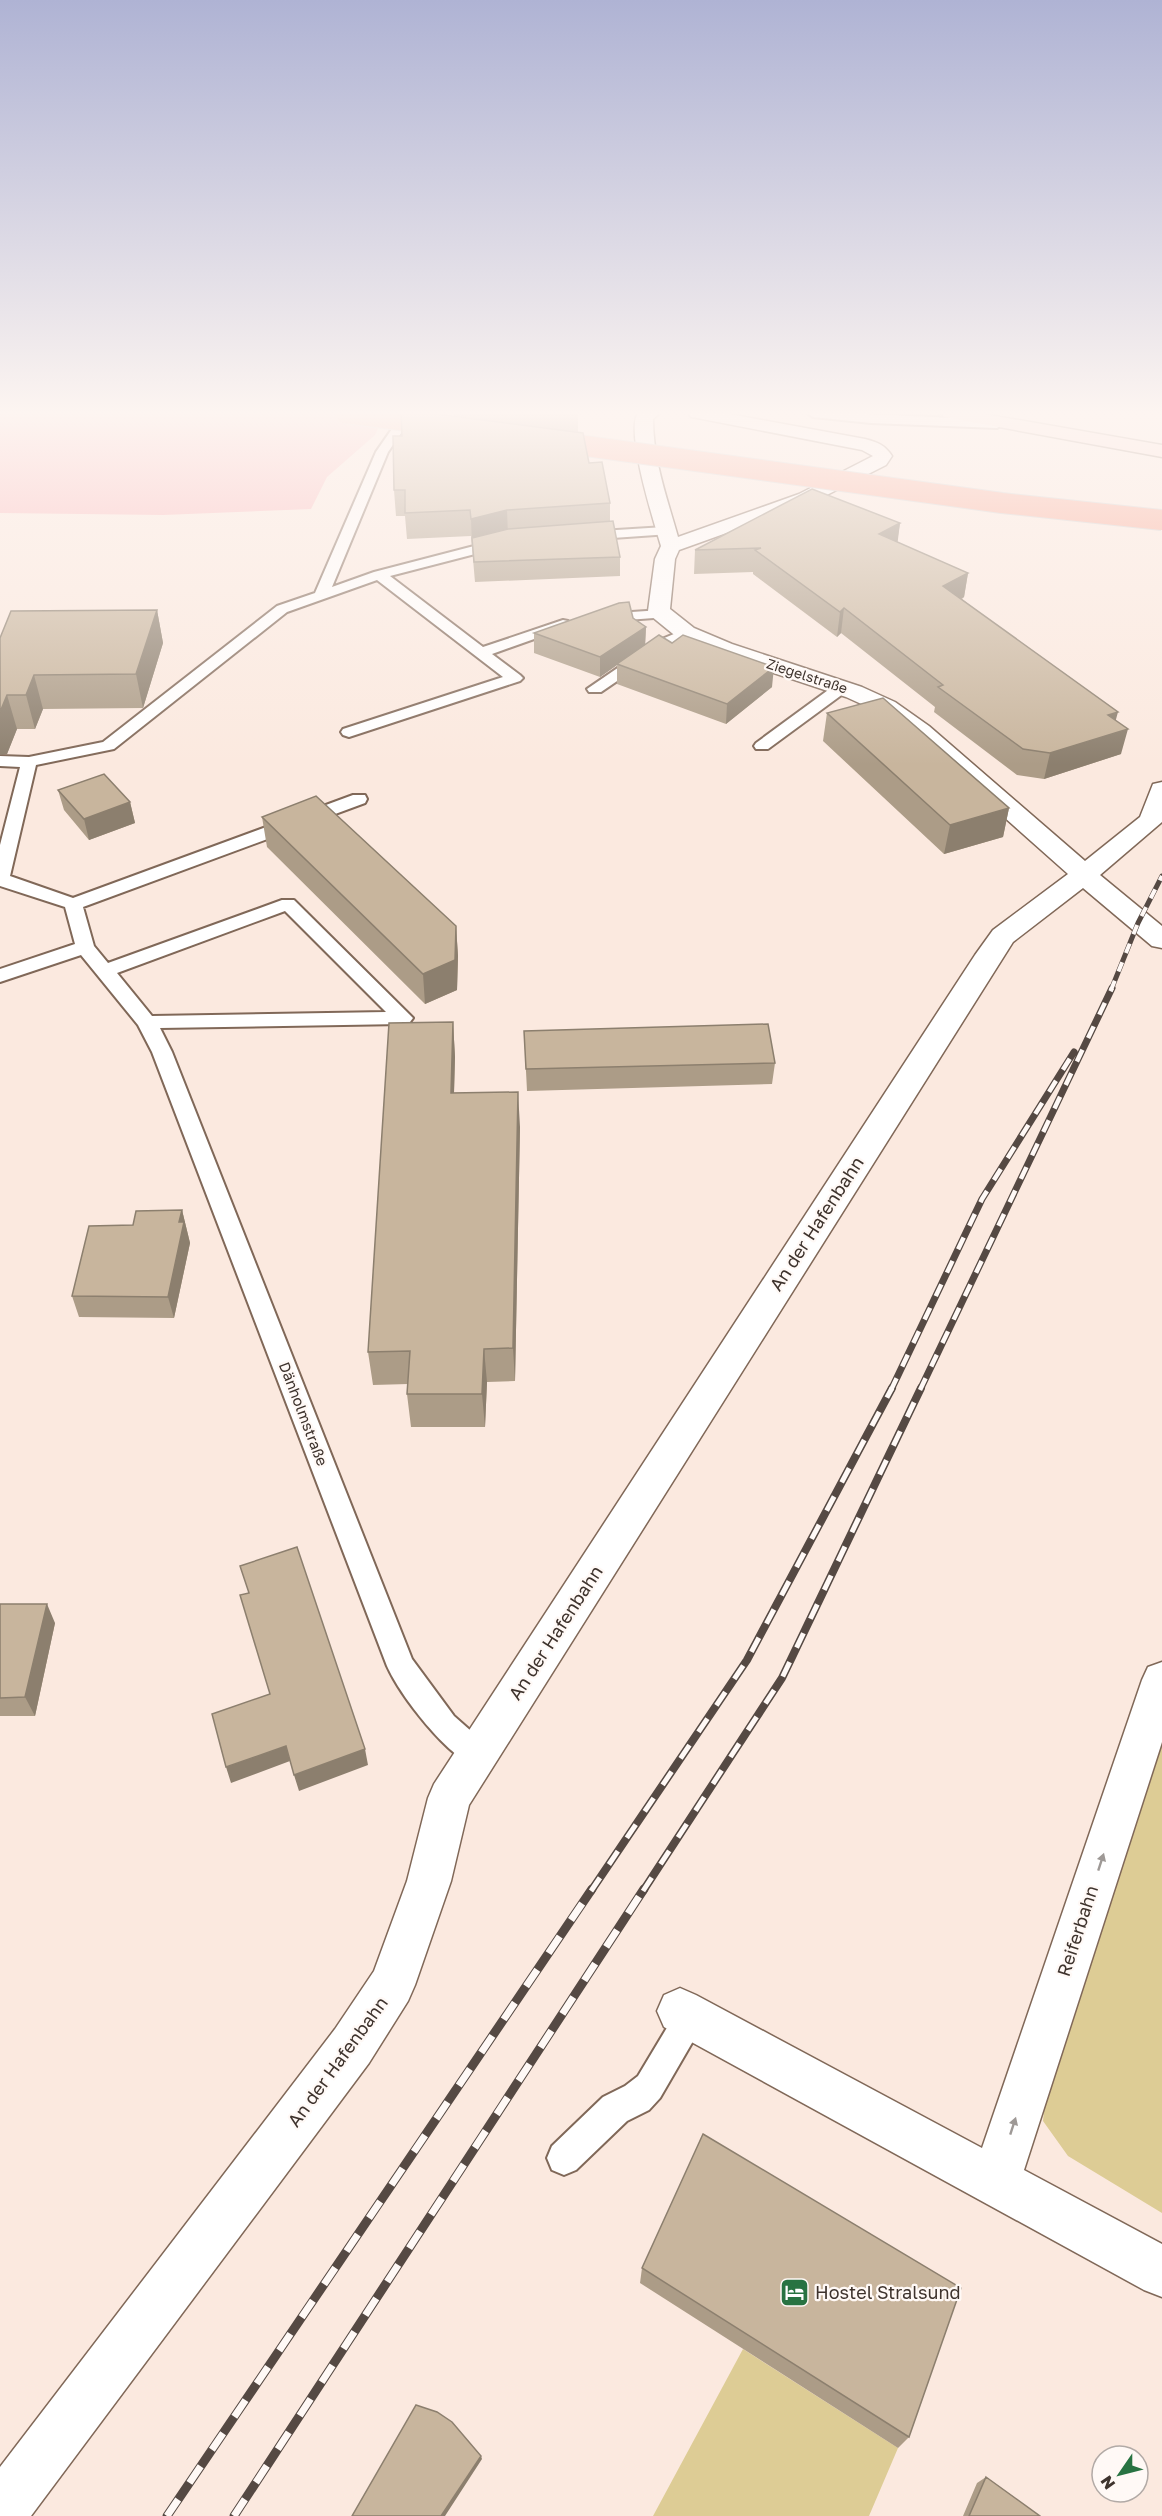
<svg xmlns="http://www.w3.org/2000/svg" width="1162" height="2516" font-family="'Golos Text',sans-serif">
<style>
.green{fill:#ddcc95}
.water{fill:#fab2b7}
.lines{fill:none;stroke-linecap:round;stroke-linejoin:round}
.service-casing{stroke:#806858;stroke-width:4}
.minor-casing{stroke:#806858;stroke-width:3}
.secondary-casing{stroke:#806858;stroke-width:3}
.service{fill:#fff;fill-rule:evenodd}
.minor{fill:#fff;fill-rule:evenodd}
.secondary{fill:#fdddd6;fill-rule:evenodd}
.rail-far3-casing{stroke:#554943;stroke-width:5}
.rail-far2-casing{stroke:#554943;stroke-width:7}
.rail-far1-casing{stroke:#554943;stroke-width:8}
.rail-casing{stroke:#554943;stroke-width:9}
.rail-far3{stroke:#fff9f6;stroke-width:4;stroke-dasharray:10;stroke-linecap:butt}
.rail-far2{stroke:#fff9f6;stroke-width:4.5;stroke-dasharray:13;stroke-linecap:butt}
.rail-far1{stroke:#fff9f6;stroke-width:5;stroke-dasharray:16;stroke-linecap:butt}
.rail{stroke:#fff9f6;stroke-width:7;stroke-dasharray:20;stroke-linecap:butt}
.trunk-bridge-casing{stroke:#d1cecd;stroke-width:22;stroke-linecap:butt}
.trunk-bridge{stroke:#f8a490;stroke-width:20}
.wall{fill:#ac9c87}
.shaded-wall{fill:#8c7f6e}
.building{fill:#c8b59d;stroke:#8c7f6e;stroke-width:1.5}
.oneway{fill:#9e9996}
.labels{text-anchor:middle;stroke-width:4.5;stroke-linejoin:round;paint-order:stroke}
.far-street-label{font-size:14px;fill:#3e332d;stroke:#fff9f6}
.street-label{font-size:15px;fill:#3e332d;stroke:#fff9f6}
.near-street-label{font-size:18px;fill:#3e332d;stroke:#fff9f6}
.near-poi-label{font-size:18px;fill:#3e332d;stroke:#fff9f6;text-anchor:start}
</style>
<rect width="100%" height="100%" fill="#fbe9df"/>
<!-- green -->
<path class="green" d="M 1162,1719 L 1162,2213 L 1068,2156 L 1043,2121 L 1048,2069 Z
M 743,2349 L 898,2448 L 869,2516 L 653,2516 Z"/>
<!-- water -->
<path class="water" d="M 0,413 L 385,413 L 375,435 L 327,477 L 311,509 L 163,515 L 0,513 Z"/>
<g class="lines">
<defs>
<path id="service" d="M 403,413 L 415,413 L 388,452 L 332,587 L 374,572 L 501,539 L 506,540 L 508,543 L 506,546 L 390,576 L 483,647 L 563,620 L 568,621 L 570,624 L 568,627 L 492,654 L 520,675 L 523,678 L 520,681 L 349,737 L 343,735 L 341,732 L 343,729 L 503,677 L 377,580 L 287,612 L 114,749 L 36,765 L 10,876 L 73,898 L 353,795 L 365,795 L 367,799 L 365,803 L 83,907 L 94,946 L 108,963 L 282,900 L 294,900 L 413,1018 L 410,1022 L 403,1024 L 160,1028 L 172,1052 L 412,1659 L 454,1716 L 488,1746 L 492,1755 L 488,1764 L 478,1768 C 447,1756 401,1697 387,1666 L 152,1052 L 138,1025 L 81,955 L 0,982 L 0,969 L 75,944 L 65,907 L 0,886 L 0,845 L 20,767 L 0,766 L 0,756 L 29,757 L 103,742 L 277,606 L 315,593 L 376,452 ZM 285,911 L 386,1012 L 152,1016 L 117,973 Z
M 807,413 L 845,413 L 997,420 L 1003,424 L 997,428 L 871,423 L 813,417 Z
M 665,527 L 672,531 L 670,534 L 584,540 L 577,536 L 584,532 Z
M 662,610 L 669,614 L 667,617 L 601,622 L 594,618 L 601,614 Z
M 686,629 L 693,633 L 691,636 L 667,647 L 601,692 L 589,692 L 587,689 L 657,641 Z
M 841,683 L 847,685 L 849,688 L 847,691 L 768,749 L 756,749 L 754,746 L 756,743 L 835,685 Z
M 691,2001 L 702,2006 L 707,2017 L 660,2098 L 649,2110 L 627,2121 L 576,2170 L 564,2175 L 552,2170 L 547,2158 L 552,2146 L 603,2097 L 625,2086 L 638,2076 L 680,2006 Z"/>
<path id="minor" d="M 638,413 L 660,413 L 653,419 C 653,460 667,498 678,537 L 799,494 L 873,456 L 862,450 L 697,418 L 691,417 L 688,413 L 724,413 L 865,439 C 877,442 885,445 892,456 L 886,465 L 813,502 L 679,550 L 675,559 L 670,609 L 694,628 L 732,644 L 862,687 L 895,702 L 929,726 L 1085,861 L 1140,817 L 1153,784 L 1162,782 L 1162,822 L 1100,875 L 1162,926 L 1162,948 L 1152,946 L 1083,888 L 1013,942 L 469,1805 L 451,1881 L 415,1985 L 408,2001 L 369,2063 L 31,2516 L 0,2516 L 0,2467 L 335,2029 L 374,1971 L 407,1881 L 428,1798 L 434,1784 L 975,955 L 993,930 L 1068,874 L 913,736 L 879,712 L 846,697 L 716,654 L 678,638 L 651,616 L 648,611 L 655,559 L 661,546 C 654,522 625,432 638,413 Z
M 1162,1662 L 1162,1742 L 1024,2170 L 1162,2244 L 1162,2297 L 1144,2290 L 664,2027 L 657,2011 L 664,1995 L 680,1988 L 696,1995 L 982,2148 L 1142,1680 L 1148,1667 Z"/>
<path id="secondary" d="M 941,413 L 978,413 L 1162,445 L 1162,457 L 950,418 L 944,417 Z"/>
</defs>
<!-- service casing -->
<use href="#service" class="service-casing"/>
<!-- minor casing -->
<use href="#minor" class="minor-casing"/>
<!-- secondary casing -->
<use href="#secondary" class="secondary-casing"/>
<!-- service -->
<use href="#service" class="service"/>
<!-- minor -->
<use href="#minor" class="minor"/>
<!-- secondary -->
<use href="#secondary" class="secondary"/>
<defs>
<path id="rail-far3" d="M 1111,990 L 1138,923 L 1162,876"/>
<path id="rail-far2" d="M 891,1390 L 982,1199 L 1074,1052
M 920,1390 L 1112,988"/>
<path id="rail-far1" d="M 591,1891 L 747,1660 L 892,1388
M 643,1891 L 782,1678 L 921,1388"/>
<path id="rail" d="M 167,2516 L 592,1889
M 234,2516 L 644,1889"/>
</defs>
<!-- rail-far3 casing -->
<use href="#rail-far3" class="rail-far3-casing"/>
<!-- rail-far2 casing -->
<use href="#rail-far2" class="rail-far2-casing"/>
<!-- rail-far1 casing -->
<use href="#rail-far1" class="rail-far1-casing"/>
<!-- rail casing -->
<use href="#rail" class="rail-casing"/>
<!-- rail-far3 -->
<use href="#rail-far3" class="rail-far3"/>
<!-- rail-far2 -->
<use href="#rail-far2" class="rail-far2"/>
<!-- rail-far1 -->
<use href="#rail-far1" class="rail-far1"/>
<!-- rail -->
<use href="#rail" class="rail"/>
<defs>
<path id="trunk-bridge" d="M 345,413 L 446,426
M 542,440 L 1002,503 L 1162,520"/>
</defs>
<!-- trunk-bridge casing -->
<use href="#trunk-bridge" class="trunk-bridge-casing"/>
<!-- trunk-bridge -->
<use href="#trunk-bridge" class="trunk-bridge"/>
</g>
<!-- wall -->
<path class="wall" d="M 454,413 L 578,413 L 578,432 L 454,416 Z
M 402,436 L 589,463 L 610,503 L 610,522 L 620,557 L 620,576 L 475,582 L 471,536 L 407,539 L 405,516 L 396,516 L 394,490 Z
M 900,523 L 897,542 L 968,573 L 964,597 L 962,599 L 1116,720 L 1121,754 L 1044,779 L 1017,775 L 934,712 L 935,707 L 841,633 L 837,637 L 753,574 L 753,572 L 694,574 L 695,550 Z
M 157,610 L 163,643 L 143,708 L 43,709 L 35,729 L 17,729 L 7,754 L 0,638 Z
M 633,618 L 646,627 L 645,645 L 672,643 L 772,687 L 726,724 L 617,684 L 617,665 L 600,677 L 534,653 L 534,633 Z
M 827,713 L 1009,808 L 1003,837 L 944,854 L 823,741 Z
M 58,790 L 130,802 L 135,823 L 89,840 L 64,810 Z
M 262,817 L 456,926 L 458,956 L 457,990 L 425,1004 L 267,847 Z
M 453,1022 L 455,1057 L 454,1093 L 520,1127 L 515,1381 L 487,1382 L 485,1427 L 411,1427 L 407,1394 L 408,1384 L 373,1385 L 368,1352 Z
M 524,1031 L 775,1063 L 772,1084 L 527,1091 Z
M 182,1210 L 190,1243 L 174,1318 L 79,1317 L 72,1296 L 133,1225 Z
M 0,1604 L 55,1623 L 35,1716 L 0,1716 Z
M 642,2268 L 909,2437 L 898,2448 L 640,2283 Z
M 986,2477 L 1040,2516 L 963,2516 L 977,2483 Z"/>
<!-- shaded-wall -->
<path class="shaded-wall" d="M 507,510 L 508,536 L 472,545 L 471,519 Z
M 900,523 L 897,547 L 879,534 Z
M 968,573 L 964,597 L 939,610 L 943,586 Z
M 844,608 L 841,633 L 837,637 L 840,612 Z
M 157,610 L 163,643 L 143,708 L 136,674 Z
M 646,627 L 645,647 L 617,664 L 617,665 L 600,677 L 600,657 Z
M 774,667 L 772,687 L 726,724 L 727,704 Z
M 34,675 L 43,709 L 35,729 L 26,695 Z
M 7,695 L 17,729 L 7,754 L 0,755 L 0,712 Z
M 1118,712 L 1112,734 L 1128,729 L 1121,754 L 1044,779 L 1050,753 L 1108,715 Z
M 130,802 L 135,823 L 89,840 L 84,819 Z
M 1009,808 L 1003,837 L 944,854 L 950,825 Z
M 456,926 L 458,956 L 457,990 L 425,1004 L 423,974 Z
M 453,1022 L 455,1057 L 453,1127 L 451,1093 Z
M 518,1092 L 520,1127 L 515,1381 L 513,1348 Z
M 182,1210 L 190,1243 L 174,1318 L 168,1297 L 179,1222 Z
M 484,1349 L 487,1382 L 485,1427 L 482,1394 Z
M 47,1604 L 55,1623 L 35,1716 L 25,1697 Z
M 286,1746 L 290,1761 L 231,1783 L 226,1767 Z
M 365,1749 L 368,1765 L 299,1791 L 294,1775 Z
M 481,2456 L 482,2459 L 445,2516 L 441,2516 Z"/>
<!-- building -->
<path class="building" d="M 401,413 L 428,413 L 583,433 L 589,463 L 602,462 L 610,503 L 507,510 L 471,519 L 470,510 L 405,513 L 405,490 L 394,490 L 393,436 L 402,436 Z
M 812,489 L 900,523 L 879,534 L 968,573 L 943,586 L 1118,712 L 1108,715 L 1128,729 L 1050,753 L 1023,749 L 938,687 L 943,685 L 844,608 L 840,612 L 755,550 L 761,548 L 695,550 Z
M 613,521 L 620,557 L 474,562 L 472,538 L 508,529 Z
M 629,602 L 633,618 L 646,627 L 600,657 L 534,633 L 619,603 Z
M 157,610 L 136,674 L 34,675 L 26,695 L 7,695 L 0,712 L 0,638 L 11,611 Z
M 659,635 L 672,643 L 683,635 L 774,667 L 727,704 L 617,664 Z
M 883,698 L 1009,808 L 950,825 L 827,713 Z
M 104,774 L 130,802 L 84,819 L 58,790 Z
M 316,796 L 456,926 L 455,960 L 423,974 L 262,817 Z
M 453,1022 L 451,1093 L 518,1092 L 513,1348 L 484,1349 L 482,1394 L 407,1394 L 410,1351 L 368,1352 L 389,1023 Z
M 768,1024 L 775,1063 L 526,1069 L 524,1031 Z
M 182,1210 L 179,1222 L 184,1222 L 168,1297 L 72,1296 L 89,1226 L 133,1225 L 136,1211 Z
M 297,1547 L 365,1749 L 294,1775 L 286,1746 L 226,1767 L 212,1714 L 270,1694 L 240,1595 L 249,1593 L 240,1566 Z
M 0,1604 L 47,1604 L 25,1697 L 0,1698 Z
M 703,2134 L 961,2288 L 909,2437 L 642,2268 Z
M 416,2405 L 437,2412 L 452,2422 L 481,2456 L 441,2516 L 352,2516 Z
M 986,2477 L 1040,2516 L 969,2516 Z"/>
<!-- one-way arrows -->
<defs><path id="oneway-solid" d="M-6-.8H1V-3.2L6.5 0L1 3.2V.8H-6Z" transform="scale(1.5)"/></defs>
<g class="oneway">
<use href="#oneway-solid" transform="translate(1101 1862) rotate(-72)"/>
<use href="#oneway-solid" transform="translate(1013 2126) rotate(-72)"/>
</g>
<!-- sky -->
<linearGradient id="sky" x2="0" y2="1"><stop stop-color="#afb3d4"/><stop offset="0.54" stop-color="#fdf5f1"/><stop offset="1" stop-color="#fdf5f1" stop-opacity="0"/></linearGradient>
<rect width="1162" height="765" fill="url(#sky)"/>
<!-- icons -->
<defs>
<symbol id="hotel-square" viewBox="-11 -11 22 22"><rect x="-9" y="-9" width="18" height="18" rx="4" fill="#287342" stroke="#fff9f6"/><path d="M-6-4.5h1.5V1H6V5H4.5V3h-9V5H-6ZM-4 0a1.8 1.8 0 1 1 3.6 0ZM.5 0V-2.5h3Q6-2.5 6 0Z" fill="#fff"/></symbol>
</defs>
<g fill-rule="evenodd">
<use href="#hotel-square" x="778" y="2276" width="33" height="33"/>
</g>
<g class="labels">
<!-- far-street labels -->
<g class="far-street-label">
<text transform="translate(807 676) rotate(18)" y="5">Ziegelstraße</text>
</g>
<!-- street labels -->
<g class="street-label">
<text transform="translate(303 1414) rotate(69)" y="5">Dänholmstraße</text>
</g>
<!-- near-street labels -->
<g class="near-street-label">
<text transform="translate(817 1224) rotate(-57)" y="6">An der Hafenbahn</text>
<text transform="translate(556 1633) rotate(-57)" y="6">An der Hafenbahn</text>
<text transform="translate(1078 1931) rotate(-72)" y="6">Reiferbahn</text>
<text transform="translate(338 2062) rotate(-54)" y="6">An der Hafenbahn</text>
</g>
<!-- near-poi labels -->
<g class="near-poi-label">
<text x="815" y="2299">Hostel Stralsund</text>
</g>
</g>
<!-- north arrow -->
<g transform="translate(1120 2474) rotate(235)"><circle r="28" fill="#fff9f6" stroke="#b2aaa6" stroke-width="1.5"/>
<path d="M0-4.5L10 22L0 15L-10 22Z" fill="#287342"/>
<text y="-9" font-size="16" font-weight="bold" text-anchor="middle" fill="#3e332d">N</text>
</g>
</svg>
